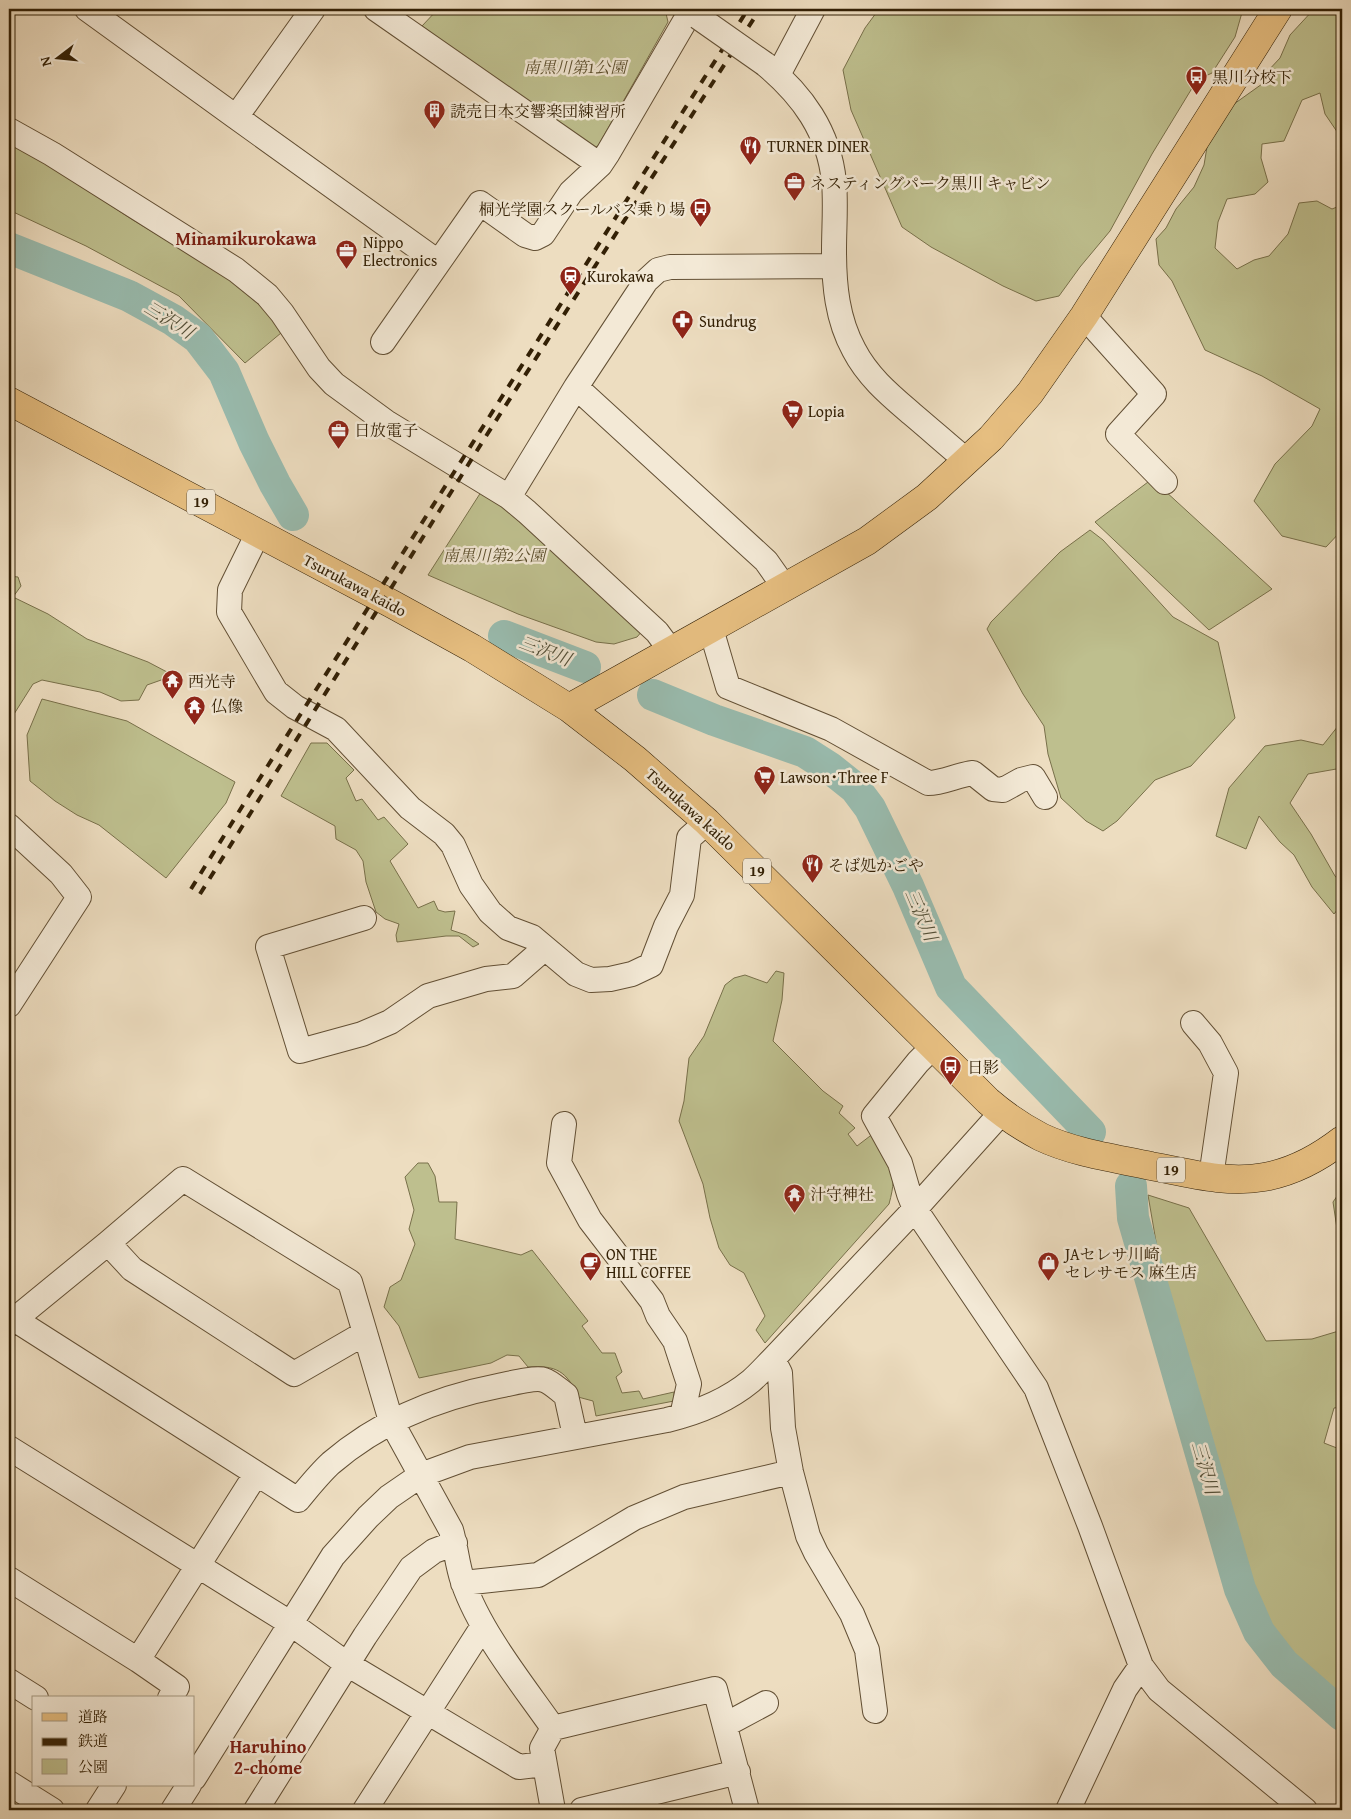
<svg xmlns="http://www.w3.org/2000/svg" width="1351" height="1819" font-family="'Gentium Book Plus','Noto Serif JP',serif">
<style>
.green{fill:#bebf8e;stroke:#78704a}
.lines{fill:none;stroke-linecap:round;stroke-linejoin:round}
.river{stroke:#99bcaf;stroke-width:32}
.minor-casing{stroke:#624f34;stroke-width:26}
.major-casing{stroke:#332005;stroke-width:29}
.minor{stroke:#f3e9d6;stroke-width:24}
.major{stroke:#e6be80;stroke-width:28}
.rail{stroke:#332005;stroke-width:4;stroke-dasharray:9 9;stroke-linecap:butt}
.minor-bridge-casing{stroke:#624f34;stroke-width:26;stroke-linecap:butt}
.minor-bridge{stroke:#f3e9d6;stroke-width:24}
.labels{text-anchor:middle;stroke-width:5;stroke-linejoin:round;paint-order:stroke}
.shield{fill:#f3e9d6;stroke:#6d5c44;stroke-width:1}
.shield-label{font-size:15px;font-weight:bold;fill:#332005}
.park-label{font-size:16px;font-style:italic;fill:#5d502e;stroke:#f3e9d6}
.poi-label{font-size:16px;fill:#332005;stroke:#f3e9d6;text-anchor:start}
.street-label{font-size:16px;fill:#332005;stroke:#f3e9d6}
.neighbourhood-label{font-size:18px;font-weight:bold;fill:#7a1f14;stroke:#f3e9d6}
.water-label{font-size:18px;font-style:italic;fill:#524f38;stroke:#f3e9d6}
</style>
<rect width="100%" height="100%" fill="#edddc0"/>
<filter id="stains"><feTurbulence type="fractalNoise" baseFrequency=".004" numOctaves="4"/><feColorMatrix values="0 0 0 0 .2 0 0 0 0 .09 0 0 0 0 .02 0 0 0 .5 -.17"/></filter>
<radialGradient id="worn" r=".72"><stop offset=".6" stop-color="#630" stop-opacity="0"/><stop offset="1" stop-color="#630" stop-opacity=".3"/></radialGradient>
<!-- green -->
<path class="green" d="M 438,9 L 665,9 L 668,22 L 598,146 L 590,150 L 422,26 Z
M 879,9 L 1243,9 L 1235,37 L 1212,73 L 1197,80 L 1152,154 L 1110,231 L 1080,267 L 1059,296 L 1036,301 L 1003,286 L 931,247 L 902,227 L 851,110 L 843,70 L 865,28 Z
M 1314,9 L 1342,9 L 1342,139 L 1325,114 L 1320,93 L 1302,100 L 1284,141 L 1262,144 L 1261,158 L 1268,182 L 1255,194 L 1227,199 L 1218,222 L 1215,248 L 1237,269 L 1254,260 L 1269,256 L 1288,234 L 1299,203 L 1317,201 L 1332,209 L 1342,205 L 1342,530 L 1326,547 L 1282,536 L 1254,501 L 1275,464 L 1312,426 L 1320,409 L 1262,376 L 1205,350 L 1172,281 L 1159,265 L 1156,239 L 1166,228 L 1176,209 L 1194,187 L 1204,165 L 1207,147 L 1227,109 L 1262,84 L 1266,73 L 1280,58 L 1290,35 Z
M 9,142 L 26,150 L 133,220 L 225,276 L 287,328 L 245,363 L 179,296 L 86,246 L 9,210 Z
M 1152,479 L 1272,589 L 1209,630 L 1095,522 Z
M 481,492 L 502,505 L 643,630 L 637,637 L 614,644 L 596,642 L 518,614 L 428,575 Z
M 1090,530 L 1103,540 L 1173,617 L 1218,642 L 1235,718 L 1191,766 L 1155,780 L 1117,821 L 1103,831 L 1086,821 L 1061,798 L 1048,754 L 1044,726 L 1023,694 L 987,629 L 991,622 L 1060,552 Z
M 9,576 L 18,577 L 21,586 L 13,597 L 48,614 L 87,639 L 148,662 L 167,672 L 164,679 L 147,685 L 139,700 L 121,701 L 100,692 L 42,680 L 33,684 L 9,722 Z
M 42,699 L 127,721 L 235,782 L 226,803 L 166,878 L 99,825 L 77,815 L 55,801 L 30,781 L 27,735 Z
M 1342,721 L 1342,768 L 1308,774 L 1290,803 L 1311,834 L 1335,876 L 1342,884 L 1342,904 L 1334,914 L 1312,887 L 1294,855 L 1280,842 L 1259,816 L 1246,849 L 1216,836 L 1229,788 L 1265,746 L 1301,740 L 1323,745 Z
M 311,743 L 327,743 L 354,770 L 346,778 L 356,801 L 362,799 L 378,820 L 384,817 L 408,844 L 390,861 L 418,908 L 434,901 L 438,910 L 445,912 L 455,911 L 451,930 L 466,935 L 479,944 L 473,947 L 459,936 L 446,936 L 397,942 L 396,935 L 399,924 L 385,919 L 376,912 L 366,882 L 363,861 L 356,850 L 336,839 L 335,826 L 281,796 Z
M 776,971 L 784,973 L 782,1000 L 773,1041 L 823,1091 L 843,1106 L 839,1113 L 855,1128 L 848,1134 L 857,1146 L 874,1133 C 890,1163 899,1168 889,1204 L 765,1343 L 756,1330 L 765,1316 L 744,1273 L 730,1265 L 719,1248 L 710,1218 L 703,1184 L 679,1121 L 684,1101 L 689,1058 L 704,1036 L 725,985 L 734,978 L 745,975 L 767,983 Z
M 418,1163 L 428,1163 L 435,1176 L 439,1202 L 457,1202 L 455,1239 L 521,1255 L 532,1250 L 588,1321 L 582,1326 L 602,1353 L 615,1353 L 622,1372 L 616,1377 L 622,1393 L 639,1391 L 643,1399 L 674,1392 L 674,1401 L 596,1416 L 593,1401 L 578,1397 C 567,1371 556,1365 528,1367 L 519,1356 L 507,1355 L 491,1363 L 419,1378 L 399,1326 L 384,1307 L 390,1287 L 401,1280 L 415,1244 L 409,1229 L 414,1210 L 405,1177 Z
M 1342,1189 L 1342,1249 L 1339,1242 L 1333,1202 Z
M 1148,1195 L 1189,1208 L 1266,1341 L 1312,1339 L 1342,1330 L 1342,1407 L 1334,1408 L 1324,1443 L 1342,1450 L 1342,1699 L 1276,1646 L 1201,1504 Z"/>
<g class="lines">
<!-- river -->
<path class="river" d="M 9,248 L 129,296 L 173,320 L 198,338 L 224,372 L 254,442 L 275,484 L 293,515
M 504,636 L 585,667
M 653,695 L 714,720 L 805,752 L 830,768 L 855,788 L 870,808 L 908,886 L 951,987 L 1090,1132
M 1131,1186 L 1133,1218 L 1240,1589 L 1259,1632 L 1284,1664 L 1342,1715"/>
<defs>
<path id="minor" d="M 87,9 L 236,117 L 313,9
M 376,9 L 600,165
M 765,64 C 802,95 829,131 834,182 C 836,204 834,228 834,250 C 834,285 837,319 854,350 C 868,377 890,395 912,414 C 931,430 949,446 967,461
M 778,75 L 813,9
M 236,117 L 438,262
M 9,130 L 52,154 L 236,270 L 267,295 L 282,313 L 319,368 L 334,384 L 386,422 L 509,497
M 1084,316 L 1154,394 L 1118,434 L 1165,482
M 383,342 L 480,203 L 525,235 L 535,238 L 543,234 L 571,192 L 600,165 L 608,153 L 692,9
M 576,387 L 766,561 L 785,588
M 258,533 L 230,590 L 229,612 L 276,692 L 295,707 L 336,729 L 410,808 L 444,834 L 453,845 L 471,885 L 490,912 L 508,928 L 532,937 L 576,974 L 591,980 L 610,979 L 632,974 L 651,965 L 666,926 L 682,895 L 689,838 L 707,822
M 711,629 L 728,687 L 831,729 L 928,783 C 943,783 957,775 973,773 L 993,789 L 1003,790 L 1021,780 L 1033,777 L 1045,797
M 671,651 L 657,632 L 527,512 L 509,497 L 576,387 L 646,281 L 658,270 L 670,267 L 834,266
M 9,826 L 61,874 L 79,897 L 9,1005
M 364,918 L 268,947 L 300,1051 L 362,1034 L 390,1022 L 428,996 L 486,979 L 513,976 L 545,948
M 1193,1023 L 1210,1043 L 1226,1073 L 1211,1177
M 934,1046 L 918,1062 L 874,1116 L 900,1163 L 909,1194 L 915,1209 L 1036,1388 L 1090,1526 L 1141,1666 L 1159,1690 L 1305,1810
M 564,1124 L 559,1163 L 590,1220 L 652,1301 L 658,1316 L 675,1341 L 689,1384 L 682,1416
M 108,1243 L 132,1269 L 294,1374 L 365,1333
M 14,1319 L 298,1500 C 308,1488 319,1474 331,1463 C 379,1422 436,1398 498,1386 C 508,1384 536,1377 544,1380 C 551,1382 560,1391 566,1395 L 575,1436
M 9,1324 L 108,1243 L 183,1179 L 350,1282 L 391,1421 L 451,1530 C 456,1547 457,1565 463,1582 C 480,1632 523,1685 553,1728
M 773,1359 L 780,1373 L 783,1428 L 791,1472 L 808,1536 L 816,1553 L 852,1614 L 867,1650 L 875,1711
M 9,1448 L 290,1623 L 347,1664 L 519,1767 L 544,1764
M 9,1579 L 138,1660 L 177,1687 L 170,1698
M 463,1583 L 538,1575 L 634,1518 L 684,1497 L 791,1472
M 138,1660 L 256,1474
M 9,1681 L 36,1698
M 725,1725 L 766,1703
M 194,1778 L 333,1556 L 368,1517 L 389,1497 L 421,1475 L 470,1457 L 667,1420 C 696,1413 728,1400 751,1381 C 759,1374 766,1366 773,1359 L 915,1209 L 1002,1112
M 9,1783 L 52,1810
M 98,1810 L 114,1785
M 173,1810 L 189,1785
M 256,1810 L 365,1636 L 411,1568 L 434,1551 L 455,1543
M 365,1810 L 483,1626
M 553,1810 L 542,1748 L 553,1728 L 715,1689 L 747,1810
M 582,1810 L 738,1772
M 1068,1810 L 1125,1689 L 1141,1666"/>
<path id="major" d="M 9,401 L 392,604 L 472,648 L 569,708 L 635,759 L 707,822 L 988,1101 C 1004,1115 1022,1127 1041,1137 C 1075,1153 1114,1158 1151,1166 C 1188,1173 1227,1184 1264,1177 C 1293,1172 1320,1157 1342,1140
M 569,708 L 867,541 L 927,497 L 991,438 L 1030,393 L 1084,316 L 1278,9"/>
</defs>
<!-- minor casing -->
<use href="#minor" class="minor-casing"/>
<!-- major casing -->
<use href="#major" class="major-casing"/>
<!-- minor -->
<use href="#minor" class="minor"/>
<!-- major -->
<use href="#major" class="major"/>
<!-- rail -->
<path class="rail" d="M 191,889 L 248,797 L 748,9
M 200,894 L 488,433 L 760,9"/>
<defs>
<path id="minor-bridge" d="M 698,17 L 765,64"/>
</defs>
<!-- minor-bridge casing -->
<use href="#minor-bridge" class="minor-bridge-casing"/>
<!-- minor-bridge -->
<use href="#minor-bridge" class="minor-bridge"/>
</g>
<!-- icons -->
<defs>
<symbol id="bus-pin" viewBox="-11 -11 22 30"><path d="M0 17L-7.5 6A9.5 9.5 0 1 1 7.5 6Z" fill="#8f2418" stroke="#f3e9d6"/><path d="M-5-6H5V4H4V6H2V4H-2V6H-4V4H-5ZM-3.5-4V0h7V-4ZM-3.5 1.2v1.5H-2V1.2ZM2 1.2v1.5H3.5V1.2Z" fill="#fff"/></symbol>
<symbol id="building-pin" viewBox="-11 -11 22 30"><path d="M0 17L-7.5 6A9.5 9.5 0 1 1 7.5 6Z" fill="#8f2418" stroke="#f3e9d6"/><path d="M-4-6H4V6H1V3H-1V6H-4ZM-2.5-4.3h1.7v1.8h-1.7ZM.8-4.3h1.7v1.8H.8ZM-2.5-1h1.7V.8h-1.7ZM.8-1h1.7V.8H.8Z" fill="#fff"/></symbol>
<symbol id="restaurant-pin" viewBox="-11 -11 22 30"><path d="M0 17L-7.5 6A9.5 9.5 0 1 1 7.5 6Z" fill="#8f2418" stroke="#f3e9d6"/><path d="M-5-6h1v4h1v-4h1v4h1v-4h1v5L-1.5 .5V6h-2V.5L-5-1ZM5-6V6H3V1.5H1.5Q1.5-4 5-6Z" fill="#fff"/></symbol>
<symbol id="office-pin" viewBox="-11 -11 22 30"><path d="M0 17L-7.5 6A9.5 9.5 0 1 1 7.5 6Z" fill="#8f2418" stroke="#f3e9d6"/><path d="M-6-3h4V-5.5h4V-3h4V5H-6ZM-1-4.5V-3h2v-1.5ZM-6 0V1H6V0Z" fill="#fff"/></symbol>
<symbol id="station-pin" viewBox="-11 -11 22 30"><path d="M0 17L-7.5 6A9.5 9.5 0 1 1 7.5 6Z" fill="#8f2418" stroke="#f3e9d6"/><path d="M-3-6H3Q5-6 5-4V2Q5 4 3 4L4.5 6H3L1.5 4h-3L-3 6H-4.5L-3 4Q-5 4-5 2V-4Q-5-6-3-6ZM-3.5-4v3h7v-3ZM-3.5 1v1.5H-2V1ZM2 1v1.5H3.5V1Z" fill="#fff"/></symbol>
<symbol id="pharmacy-pin" viewBox="-11 -11 22 30"><path d="M0 17L-7.5 6A9.5 9.5 0 1 1 7.5 6Z" fill="#8f2418" stroke="#f3e9d6"/><path d="M-2-6h4v4h4v4h-4v4h-4v-4h-4v-4h4Z" fill="#fff"/></symbol>
<symbol id="supermarket-pin" viewBox="-11 -11 22 30"><path d="M0 17L-7.5 6A9.5 9.5 0 1 1 7.5 6Z" fill="#8f2418" stroke="#f3e9d6"/><path d="M-6-5.5h2.5l.6 2H6L4.5 2H-2.5L-4.4-4H-6ZM-1.5 3.2a1.3 1.3 0 1 0 .1 0ZM3 3.2a1.3 1.3 0 1 0 .1 0Z" fill="#fff"/></symbol>
<symbol id="temple-pin" viewBox="-11 -11 22 30"><path d="M0 17L-7.5 6A9.5 9.5 0 1 1 7.5 6Z" fill="#8f2418" stroke="#f3e9d6"/><path d="M0-6L5-2H3V0L6.5 2.5H4V6H1.5V3h-3V6H-4V2.5H-6.5L-3 0V-2H-5Z" fill="#fff"/></symbol>
<symbol id="cafe-pin" viewBox="-11 -11 22 30"><path d="M0 17L-7.5 6A9.5 9.5 0 1 1 7.5 6Z" fill="#8f2418" stroke="#f3e9d6"/><path d="M-5.5-4.5H6V0H3Q3 3.5 0 3.5H-2.5Q-5.5 3.5-5.5 0ZM3-3.2v2h1.7v-2ZM-6 4.5H4V6H-6Z" fill="#fff"/></symbol>
<symbol id="shop-pin" viewBox="-11 -11 22 30"><path d="M0 17L-7.5 6A9.5 9.5 0 1 1 7.5 6Z" fill="#8f2418" stroke="#f3e9d6"/><path d="M-5-2.5h2.3a2.7 3.5 0 0 1 5.4 0H5L5.5 6h-11ZM-1.5-2.5h3a1.5 2.3 0 0 0-3 0Z" fill="#fff"/></symbol>
</defs>
<g fill-rule="evenodd">
<use href="#bus-pin" x="1184" y="64" width="25" height="34"/>
<use href="#building-pin" x="422" y="98" width="25" height="34"/>
<use href="#restaurant-pin" x="738" y="134" width="25" height="34"/>
<use href="#office-pin" x="782" y="170" width="25" height="34"/>
<use href="#bus-pin" x="688" y="196" width="25" height="34"/>
<use href="#office-pin" x="334" y="238" width="25" height="34"/>
<use href="#station-pin" x="558" y="264" width="25" height="34"/>
<use href="#pharmacy-pin" x="670" y="308" width="25" height="34"/>
<use href="#supermarket-pin" x="780" y="398" width="25" height="34"/>
<use href="#office-pin" x="326" y="418" width="25" height="34"/>
<use href="#temple-pin" x="160" y="668" width="25" height="34"/>
<use href="#temple-pin" x="182" y="694" width="25" height="34"/>
<use href="#supermarket-pin" x="752" y="764" width="25" height="34"/>
<use href="#restaurant-pin" x="800" y="852" width="25" height="34"/>
<use href="#bus-pin" x="938" y="1054" width="25" height="34"/>
<use href="#temple-pin" x="782" y="1182" width="25" height="34"/>
<use href="#cafe-pin" x="578" y="1250" width="25" height="34"/>
<use href="#shop-pin" x="1036" y="1250" width="25" height="34"/>
</g>
<g class="labels">
<!-- shield labels -->
<g class="shield">
<rect x="187" y="489.5" width="28" height="25" rx="4"/>
<rect x="743" y="858.5" width="28" height="25" rx="4"/>
<rect x="1157" y="1157.5" width="28" height="25" rx="4"/>
</g>
<g class="shield-label">
<text x="201" y="507">19</text>
<text x="757" y="876">19</text>
<text x="1171" y="1175">19</text>
</g>
<!-- park labels -->
<g class="park-label">
<text x="575" y="73">南黒川第1公園</text>
<text x="494" y="561">南黒川第2公園</text>
</g>
<!-- poi labels -->
<g class="poi-label">
<text x="1212" y="83">黒川分校下</text>
<text x="450" y="117">読売日本交響楽団練習所</text>
<text x="767" y="152">TURNER DINER</text>
<text x="810" y="189">ネスティングパーク黒川 キャビン</text>
<text x="685" y="215" text-anchor="end">桐光学園スクールバス乗り場</text>
<text x="363" y="248">Nippo<tspan x="363" dy="18">Electronics</tspan></text>
<text x="587" y="282">Kurokawa</text>
<text x="699" y="327">Sundrug</text>
<text x="808" y="417">Lopia</text>
<text x="354" y="436">日放電子</text>
<text x="188" y="687">西光寺</text>
<text x="211" y="712">仏像</text>
<text x="780" y="783">Lawson･Three F</text>
<text x="828" y="871">そば処かごや</text>
<text x="967" y="1073">日影</text>
<text x="810" y="1200">汁守神社</text>
<text x="606" y="1260">ON THE<tspan x="606" dy="18">HILL COFFEE</tspan></text>
<text x="1065" y="1260">JAセレサ川崎<tspan x="1065" dy="18">セレサモス 麻生店</tspan></text>
</g>
<!-- street labels -->
<g class="street-label">
<text transform="translate(355 585) rotate(28)" y="6">Tsurukawa kaido</text>
<text transform="translate(691 809) rotate(42)" y="6">Tsurukawa kaido</text>
</g>
<!-- neighbourhood labels -->
<g class="neighbourhood-label">
<text x="246" y="245">Minamikurokawa</text>
<text x="268" y="1753">Haruhino<tspan x="268" dy="21">2-chome</tspan></text>
</g>
<!-- water labels -->
<g class="water-label">
<text transform="translate(169 320) rotate(32)" y="6">三沢川</text>
<text transform="translate(545 651) rotate(21)" y="6">三沢川</text>
<text transform="translate(921 915) rotate(67)" y="6">三沢川</text>
<text transform="translate(1205 1468) rotate(74)" y="6">三沢川</text>
</g>
</g>
<!-- margin -->
<rect width="1351" height="1819" fill="none" stroke="#edddc0" stroke-width="30"/>
<rect x="10" y="10" width="1331" height="1799" fill="none" stroke="#332005" stroke-width="2.5"/>
<rect x="15" y="15" width="1321" height="1789" fill="none" stroke="#332005"/>
<!-- legend -->
<rect x="32" y="1696" width="162" height="90" fill="#f3e9d6" stroke="#a69982"/>
<rect x="42" y="1713" width="25" height="8" fill="#e6be80" stroke="#a69982"/>
<text x="78" y="1722" font-size="15" fill="#332005">道路</text>
<rect x="42" y="1738" width="25" height="8" fill="#332005" stroke="#a69982"/>
<text x="78" y="1746" font-size="15" fill="#332005">鉄道</text>
<rect x="42" y="1759" width="25" height="15" fill="#bebf8e" stroke="#a69982"/>
<text x="78" y="1772" font-size="15" fill="#332005">公園</text>
<!-- north arrow -->
<g transform="translate(58 58) rotate(254)" stroke="#f3e9d6" stroke-width="4" paint-order="stroke">
<path d="M0-4L9 19L0 12L-9 19Z" fill="#332005"/>
<text y="-8" font-size="14" font-weight="bold" text-anchor="middle" fill="#332005">N</text>
</g>
<rect width="100%" height="100%" filter="url(#stains)"/>
<rect width="100%" height="100%" fill="url(#worn)"/>
</svg>
